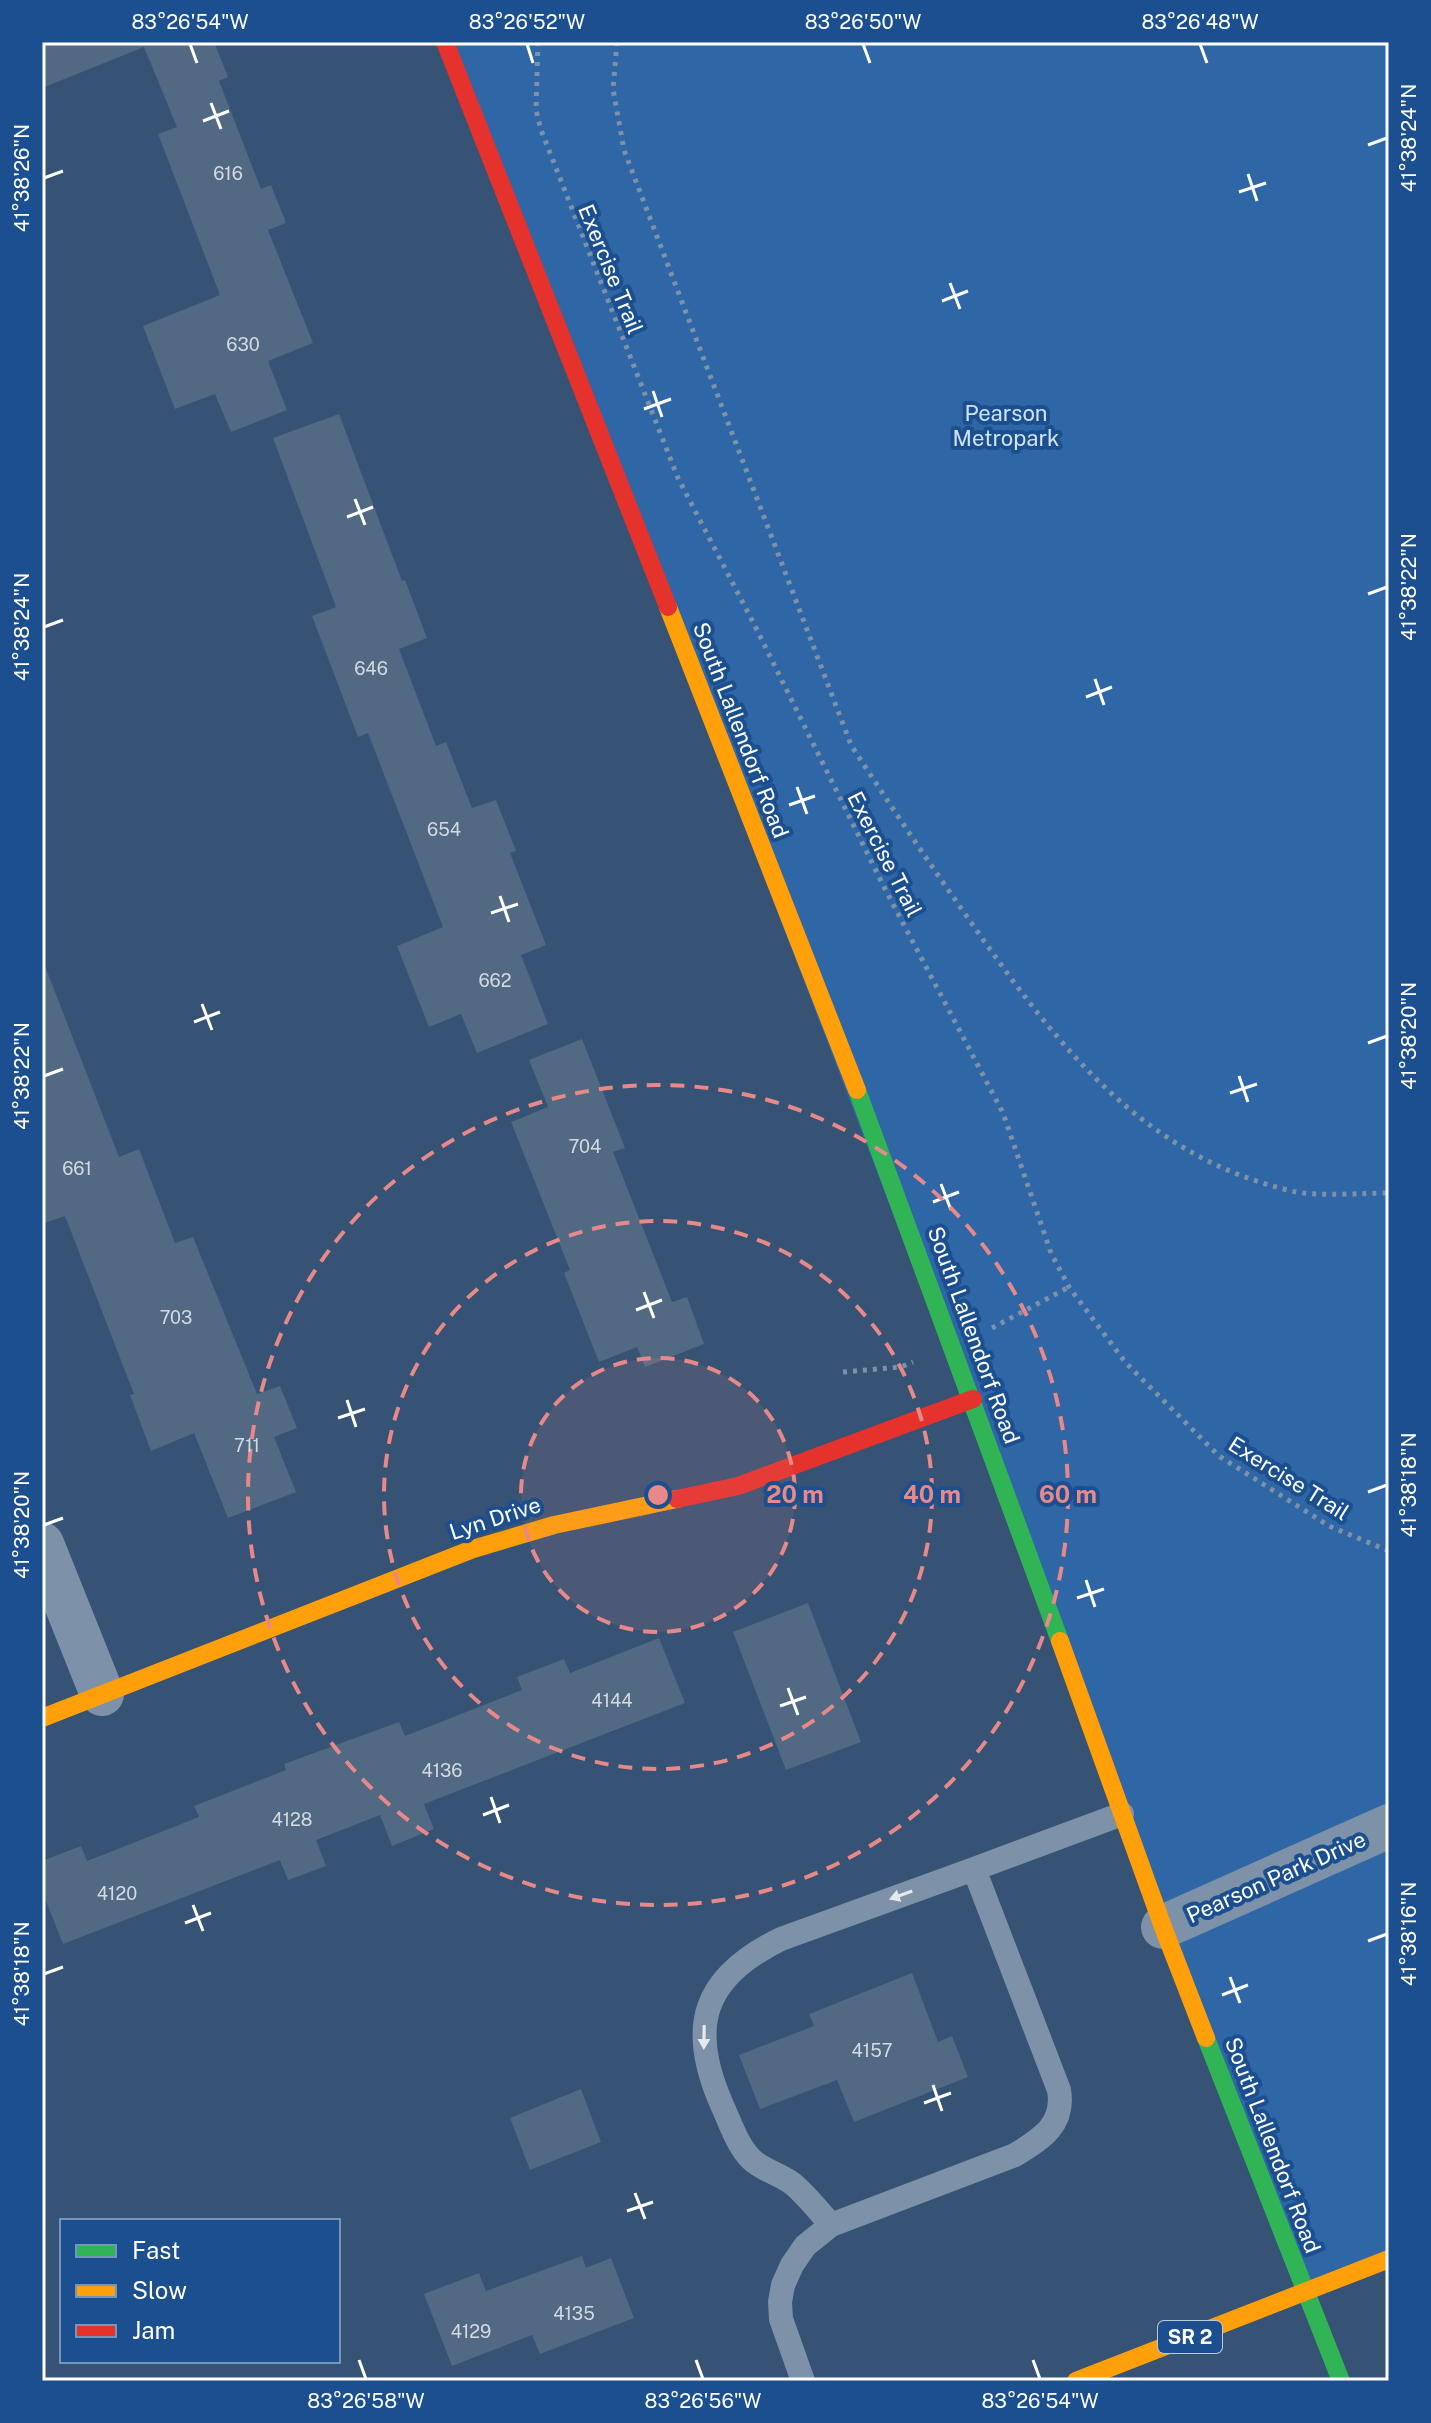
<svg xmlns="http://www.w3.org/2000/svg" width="1431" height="2423" font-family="'Public Sans',sans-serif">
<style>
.green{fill:#2f66a5}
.building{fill:#526984}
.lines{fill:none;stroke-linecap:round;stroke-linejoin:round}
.path{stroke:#7d92a8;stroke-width:5;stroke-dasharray:4 6;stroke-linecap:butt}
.lane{stroke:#7d92a8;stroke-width:24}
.street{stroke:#7d92a8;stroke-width:44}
.fast{stroke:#30b455;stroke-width:18}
.slow{stroke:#ff9f0a;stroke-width:18}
.jam{stroke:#e5322d;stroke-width:18}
.oneway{fill:#e5e9ee}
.ticks{fill:none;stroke:#fff;stroke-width:3}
.ring{fill:none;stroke:#e88989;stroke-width:4;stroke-dasharray:14 10}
.labels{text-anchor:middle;stroke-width:8;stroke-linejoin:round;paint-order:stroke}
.number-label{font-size:18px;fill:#d4dae0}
.shield{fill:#1b4f8f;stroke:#bbcadd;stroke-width:2}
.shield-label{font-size:20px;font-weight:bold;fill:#fff}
.street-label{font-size:22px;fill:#fff;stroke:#1b4f8f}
.park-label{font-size:22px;fill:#cfe3fa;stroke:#1b4f8f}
.centre{fill:#e88989;stroke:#1b4f8f;stroke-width:4}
.ring-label{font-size:24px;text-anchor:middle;font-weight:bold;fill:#e88989;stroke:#1b4f8f;stroke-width:8;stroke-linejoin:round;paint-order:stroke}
.neatline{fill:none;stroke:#fff;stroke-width:3}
.ticks-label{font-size:20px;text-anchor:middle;fill:#fff}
</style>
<rect width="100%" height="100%" fill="#365274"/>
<!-- green -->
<path class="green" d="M 445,42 L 1389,42 L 1389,2259 L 1305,2292 Z"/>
<!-- building -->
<path class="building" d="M 42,42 L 214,42 L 228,77 L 219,81 L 261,189 L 271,185 L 286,223 L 268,230 L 313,343 L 268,361 L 287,410 L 231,432 L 215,394 L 175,409 L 143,326 L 220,295 L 158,134 L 177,127 L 144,47 L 42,88 Z
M 339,414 L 402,581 L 405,580 L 427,638 L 399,649 L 436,746 L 446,742 L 472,808 L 496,800 L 516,851 L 510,853 L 546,945 L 521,955 L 548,1024 L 477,1053 L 461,1014 L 429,1027 L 397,946 L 443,927 L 368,733 L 358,737 L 312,616 L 336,607 L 273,438 Z
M 42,966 L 45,966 L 119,1157 L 139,1149 L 175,1243 L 193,1237 L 257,1394 L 280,1386 L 297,1428 L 274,1437 L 296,1492 L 228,1518 L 194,1433 L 151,1451 L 130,1395 L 134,1394 L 65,1216 L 42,1224 Z
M 582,1039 L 625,1148 L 613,1152 L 672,1302 L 687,1297 L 704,1344 L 645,1367 L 637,1347 L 599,1362 L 564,1273 L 570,1270 L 511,1122 L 548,1107 L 529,1060 Z
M 808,1603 L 861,1742 L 786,1770 L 733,1632 Z
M 659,1638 L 685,1703 L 424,1804 L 434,1829 L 392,1846 L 380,1815 L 316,1840 L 326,1866 L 288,1880 L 280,1860 L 63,1944 L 42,1891 L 42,1861 L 81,1846 L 87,1861 L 199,1817 L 194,1806 L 286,1770 L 284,1764 L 399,1722 L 405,1736 L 522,1690 L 517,1677 L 564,1659 L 570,1673 Z
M 912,1973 L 938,2042 L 952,2036 L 968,2077 L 854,2122 L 837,2080 L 760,2109 L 739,2055 L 814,2026 L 809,2014 Z
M 581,2089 L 601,2142 L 530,2170 L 510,2118 Z
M 582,2256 L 586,2268 L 611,2258 L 634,2318 L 540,2354 L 532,2335 L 452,2366 L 424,2294 L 479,2273 L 486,2291 Z"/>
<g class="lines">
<!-- path -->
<path class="path" d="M 538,42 L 536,110 L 541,130 L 678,478 L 755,626 L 885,889 L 1003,1113 L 1051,1253 L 1069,1287 L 1125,1362 L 1219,1456 L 1329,1526 L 1389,1551
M 617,42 L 613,89 L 624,150 L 851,745 C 890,805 929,863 970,921 C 1055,1042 1140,1156 1292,1191 C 1315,1197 1363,1193 1389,1193
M 992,1328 L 1069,1287
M 843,1372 L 901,1367 L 913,1362"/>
<!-- lane -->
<path class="lane" d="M 831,2225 C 819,2211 807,2196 793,2184 C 780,2174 762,2170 751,2159 C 737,2145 730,2122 722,2105 C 687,2026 703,1977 781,1939 L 974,1869
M 803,2381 L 781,2319 L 780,2302 L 783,2285 L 792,2265 L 805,2246 L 831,2225 L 1015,2155 C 1041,2139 1065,2125 1059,2090 L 974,1869 L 1122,1814"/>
<!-- street -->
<path class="street" d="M 42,1544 L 102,1694
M 1163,1927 L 1389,1826"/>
<!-- fast -->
<path class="fast" d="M 857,1090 L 1060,1641
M 1206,2038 L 1341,2381"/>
<!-- slow -->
<path class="slow" d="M 668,607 L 857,1090
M 1060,1641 L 1163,1927 L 1206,2038
M 42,1718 L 473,1549 L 554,1525 L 677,1499
M 1076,2381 L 1389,2259"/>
<!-- jam -->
<path class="jam" d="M 445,42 L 668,607
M 677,1499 L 738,1486 L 973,1399"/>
</g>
<!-- one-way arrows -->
<defs><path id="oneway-solid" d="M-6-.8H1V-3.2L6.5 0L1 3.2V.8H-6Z" transform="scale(2)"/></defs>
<g class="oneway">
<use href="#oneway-solid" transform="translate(901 1895) rotate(160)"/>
<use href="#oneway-solid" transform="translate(704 2037) rotate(91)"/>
</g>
<!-- ticks -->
<path class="ticks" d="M 190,44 L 197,63M 527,44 L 533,63M 863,44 L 870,63M 1200,44 L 1207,63M 211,103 L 221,129M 203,121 L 229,111M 1368,145 L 1387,138M 1248,174 L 1257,201M 44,178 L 63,171M 1239,192 L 1266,183M 950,283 L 960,309M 942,301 L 968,291M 653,391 L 662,417M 644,409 L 671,399M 355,499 L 365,525M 347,517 L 373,507M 1368,594 L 1387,587M 44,627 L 63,620M 1095,679 L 1104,705M 1086,697 L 1112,687M 797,787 L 807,814M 789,805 L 815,796M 500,896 L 509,922M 491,913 L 518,904M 202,1004 L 212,1030M 194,1022 L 220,1012M 1368,1043 L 1387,1036M 44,1076 L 63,1069M 1239,1076 L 1248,1102M 1230,1093 L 1257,1084M 941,1184 L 951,1210M 933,1202 L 959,1192M 644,1292 L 654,1318M 636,1310 L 662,1300M 347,1400 L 356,1427M 338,1418 L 365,1409M 1368,1492 L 1387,1485M 44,1525 L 63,1518M 1086,1580 L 1095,1607M 1077,1598 L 1104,1589M 788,1688 L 798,1715M 780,1706 L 806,1697M 491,1797 L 500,1823M 483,1815 L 509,1805M 193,1905 L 203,1931M 185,1923 L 211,1913M 1368,1941 L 1387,1934M 44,1974 L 63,1967M 1230,1977 L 1240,2003M 1222,1995 L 1248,1985M 933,2085 L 942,2111M 924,2103 L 951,2093M 635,2193 L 645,2219M 627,2211 L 653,2202M 359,2360 L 366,2379M 696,2360 L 703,2379M 1033,2360 L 1040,2379"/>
<!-- distance rings -->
<circle cx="658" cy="1495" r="137" fill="#e88989" fill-opacity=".12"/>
<g class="ring">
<circle cx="658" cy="1495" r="137"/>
<circle cx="658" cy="1495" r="274"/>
<circle cx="658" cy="1495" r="410"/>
</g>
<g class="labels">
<!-- number labels -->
<g class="number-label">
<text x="228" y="180">616</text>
<text x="243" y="351">630</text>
<text x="371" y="675">646</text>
<text x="444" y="836">654</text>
<text x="495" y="987">662</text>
<text x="585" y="1153">704</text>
<text x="77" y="1175">661</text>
<text x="176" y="1324">703</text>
<text x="247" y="1452">711</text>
<text x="612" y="1707">4144</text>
<text x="442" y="1777">4136</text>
<text x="292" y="1826">4128</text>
<text x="117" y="1900">4120</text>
<text x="872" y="2057">4157</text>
<text x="574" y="2320">4135</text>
<text x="471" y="2338">4129</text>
</g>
<!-- shield labels -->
<rect class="shield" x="1158" y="2321" width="64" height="32" rx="6"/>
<g class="shield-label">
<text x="1190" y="2344">SR 2</text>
</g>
<!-- street labels -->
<g class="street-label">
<text transform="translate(611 269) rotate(68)" y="8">Exercise Trail</text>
<text transform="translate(741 730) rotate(69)" y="8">South Lallendorf Road</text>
<text transform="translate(885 854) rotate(63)" y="8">Exercise Trail</text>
<text transform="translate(974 1335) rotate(70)" y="8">South Lallendorf Road</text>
<text transform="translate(1289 1478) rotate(32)" y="8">Exercise Trail</text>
<text transform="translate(495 1518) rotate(-18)" y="8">Lyn Drive</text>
<text transform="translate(1276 1877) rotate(-24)" y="8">Pearson Park Drive</text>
<text transform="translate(1273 2145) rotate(69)" y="8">South Lallendorf Road</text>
</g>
<!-- park labels -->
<g class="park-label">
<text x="1006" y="421">Pearson<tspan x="1006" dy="25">Metropark</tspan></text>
</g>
</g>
<circle cx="658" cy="1495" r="12" class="centre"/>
<g class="ring-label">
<text x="795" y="1503">20 m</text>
<text x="932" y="1503">40 m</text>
<text x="1068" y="1503">60 m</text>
</g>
<!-- border -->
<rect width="1431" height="2423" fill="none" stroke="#1b4f8f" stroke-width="88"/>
<!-- legend -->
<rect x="60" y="2219" width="280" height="144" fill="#1b4f8f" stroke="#7695bc" stroke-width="2"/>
<rect x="76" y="2245" width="40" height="12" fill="#30b455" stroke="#7695bc" stroke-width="2"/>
<text x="132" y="2259" font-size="24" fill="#ffffff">Fast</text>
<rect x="76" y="2285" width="40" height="12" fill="#ff9f0a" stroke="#7695bc" stroke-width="2"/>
<text x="132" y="2299" font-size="24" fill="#ffffff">Slow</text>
<rect x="76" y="2325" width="40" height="12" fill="#e5322d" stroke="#7695bc" stroke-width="2"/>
<text x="132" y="2339" font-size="24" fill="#ffffff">Jam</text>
<rect x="44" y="44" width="1343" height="2335" class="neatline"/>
<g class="ticks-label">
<text x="190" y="29">83°26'54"W</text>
<text x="527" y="29">83°26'52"W</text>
<text x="863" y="29">83°26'50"W</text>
<text x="1200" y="29">83°26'48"W</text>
<text transform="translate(1409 138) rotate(-90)" y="7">41°38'24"N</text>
<text transform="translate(22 178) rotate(-90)" y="7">41°38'26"N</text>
<text transform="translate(1409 587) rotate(-90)" y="7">41°38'22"N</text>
<text transform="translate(22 627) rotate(-90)" y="7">41°38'24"N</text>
<text transform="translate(1409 1036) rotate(-90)" y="7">41°38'20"N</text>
<text transform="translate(22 1076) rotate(-90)" y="7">41°38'22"N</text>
<text transform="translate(1409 1485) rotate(-90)" y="7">41°38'18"N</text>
<text transform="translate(22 1525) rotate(-90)" y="7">41°38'20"N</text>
<text transform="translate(1409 1934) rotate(-90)" y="7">41°38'16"N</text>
<text transform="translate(22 1974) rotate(-90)" y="7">41°38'18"N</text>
<text x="366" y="2408">83°26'58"W</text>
<text x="703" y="2408">83°26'56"W</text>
<text x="1040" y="2408">83°26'54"W</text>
</g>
</svg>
